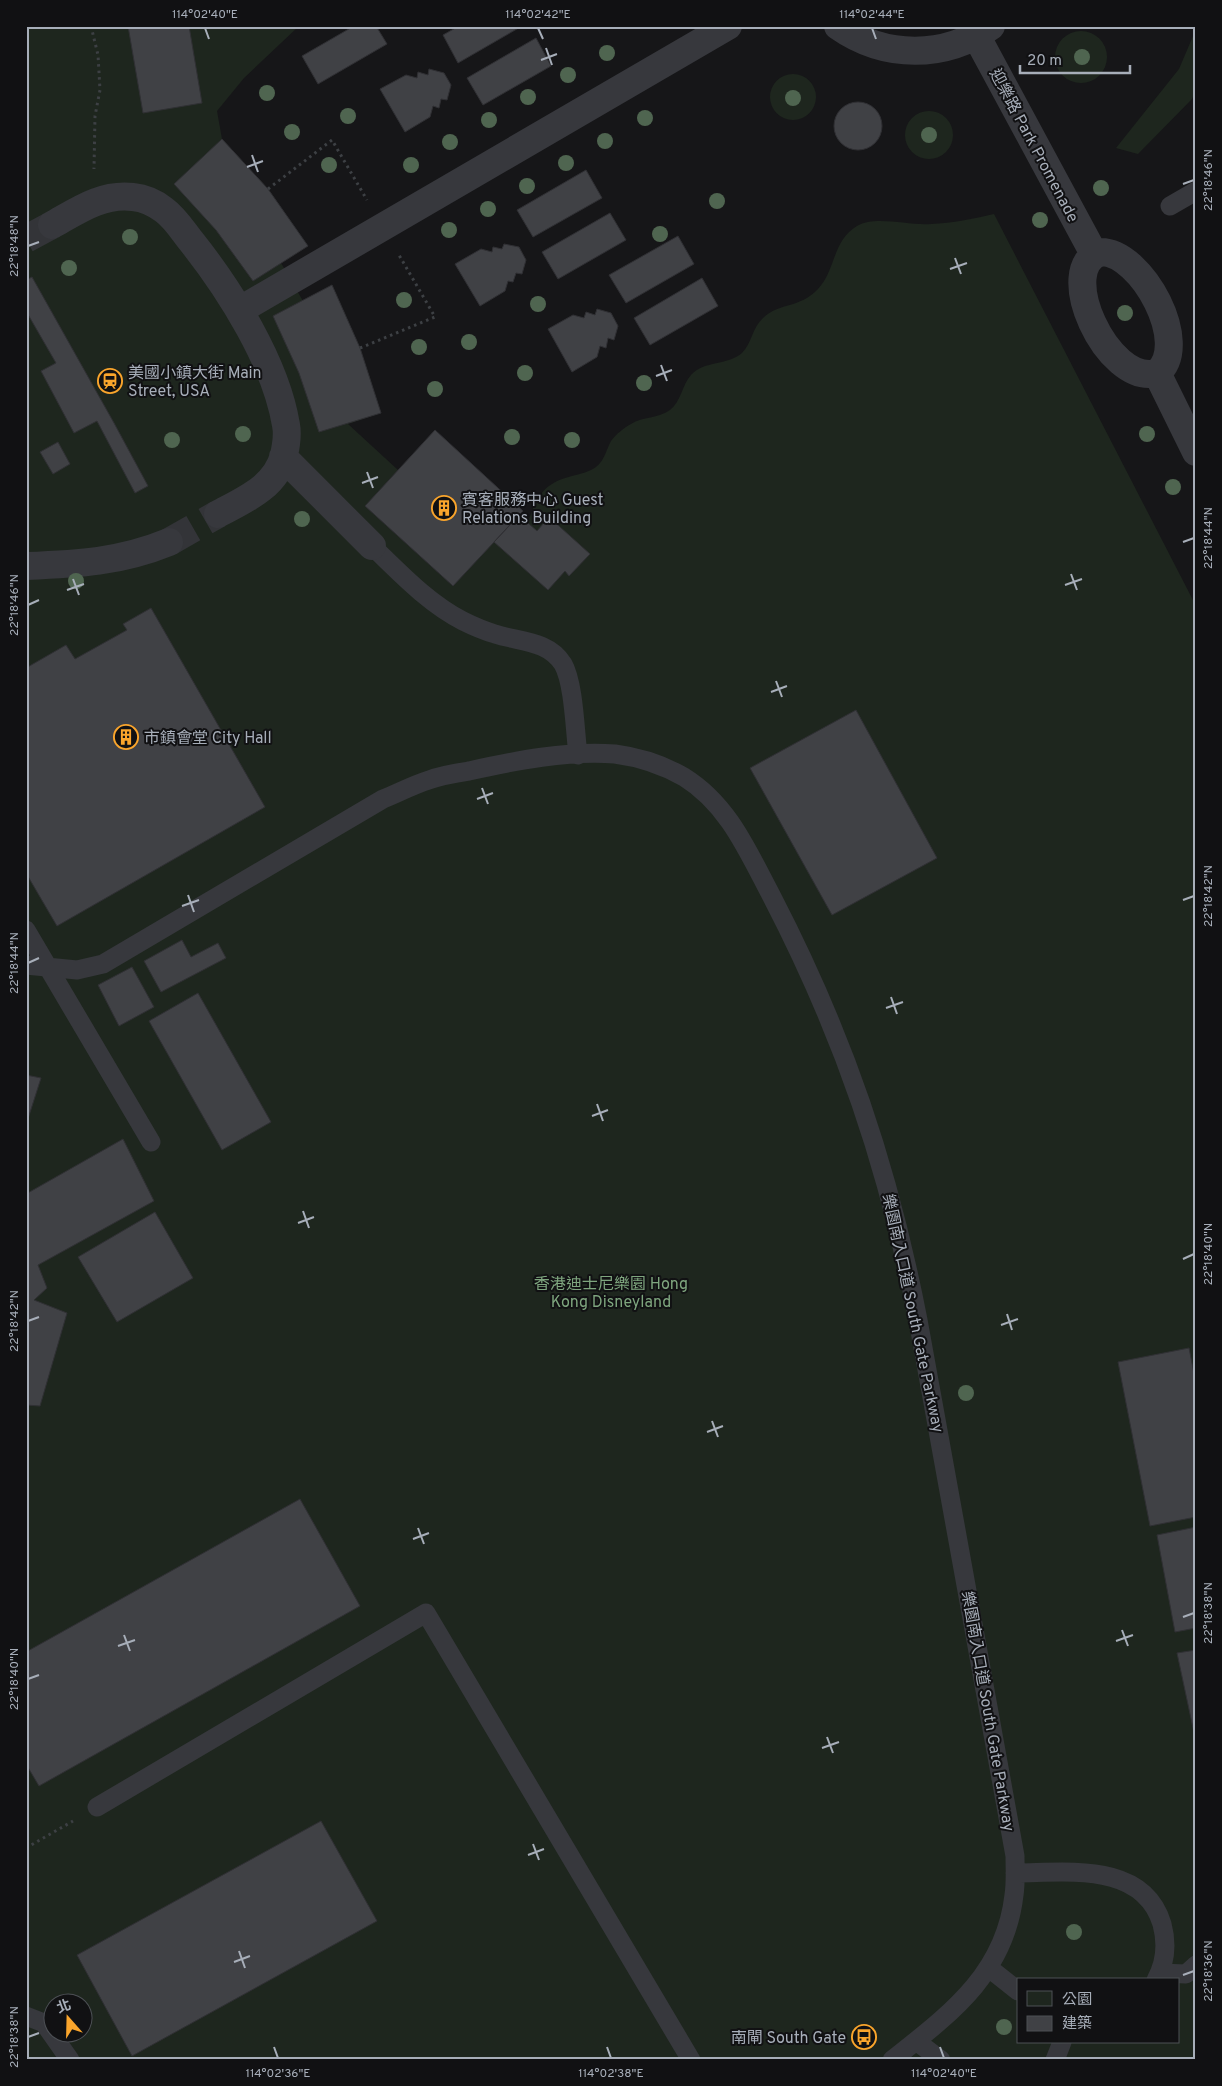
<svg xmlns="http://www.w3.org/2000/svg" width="1222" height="2086" font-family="Overpass,'Noto Sans TC',sans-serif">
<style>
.green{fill:#1e261e;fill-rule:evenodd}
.building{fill:#404145;stroke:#303034}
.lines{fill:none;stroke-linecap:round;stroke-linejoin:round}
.pedestrian-tunnel{stroke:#333438;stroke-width:28;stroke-dasharray:28 14;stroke-linecap:butt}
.path{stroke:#3d4044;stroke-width:3;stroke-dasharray:2.5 4;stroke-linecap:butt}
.service{stroke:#37383d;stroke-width:19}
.pedestrian{stroke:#37383d;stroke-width:28}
.tree{fill:#4f6550}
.ticks{fill:none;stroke:#a7aeb9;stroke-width:2}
.labels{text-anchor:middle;stroke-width:4;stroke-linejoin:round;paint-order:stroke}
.street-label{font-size:16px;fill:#a7aeb9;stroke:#111113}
.poi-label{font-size:16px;fill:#a7aeb9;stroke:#111113;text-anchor:start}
.park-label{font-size:16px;fill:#7ea57e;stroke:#111113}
.neatline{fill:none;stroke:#a7aeb9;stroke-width:2}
.ticks-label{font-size:12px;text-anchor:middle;fill:#a7aeb9}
</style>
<rect width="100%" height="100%" fill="#161618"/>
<!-- green -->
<path class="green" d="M 26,26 L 299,26 L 244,78 L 217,111 L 222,139 L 268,189 L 308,246 L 281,263 L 303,301 L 332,285 L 360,348 L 381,413 L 348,424 L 398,470 L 365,506 L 453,586 L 519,515 L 528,522 C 537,497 543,483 572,476 C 580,474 589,472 596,467 C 605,460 606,450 611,441 C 616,434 624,428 631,424 C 643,416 658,419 670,410 C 681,402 682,385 691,375 C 705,360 727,366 742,353 C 752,343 752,328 763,318 C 780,302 799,309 818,289 C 836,270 832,241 857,226 C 876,215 909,226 931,224 C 953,223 973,219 994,214 L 1196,606 L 1196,2060 L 26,2060 ZM 1018,1980 L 1178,1980 L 1178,2042 L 1018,2042 ZM 52,2004 L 82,2004 L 82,2034 L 52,2034 Z
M 1196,29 L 1196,90 L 1192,99 L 1138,154 L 1116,148 L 1179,69 Z
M1055 57a26 26 0 1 1 52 0a26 26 0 1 1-52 0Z
M770 97a23 23 0 1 1 46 0a23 23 0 1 1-46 0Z
M905 135a24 24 0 1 1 48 0a24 24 0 1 1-48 0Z"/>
<!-- building -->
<path class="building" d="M 128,26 L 189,26 L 202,103 L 143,113 Z
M 354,26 L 376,26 L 387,44 L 318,84 L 302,56 Z
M 459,26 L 522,26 L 458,63 L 443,35 Z
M 536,38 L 551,66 L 483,105 L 467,78 Z
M 429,69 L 444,73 L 451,85 L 447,100 L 441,99 L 439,108 L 433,106 L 430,117 L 405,132 L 380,89 L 406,75 L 417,78 L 418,72 L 428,75 Z
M834 126a24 24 0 1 1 48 0a24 24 0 1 1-48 0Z
M 222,139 L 268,189 L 308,246 L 253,281 L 216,230 L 174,184 Z
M 586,170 L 602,198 L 533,237 L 517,210 Z
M 610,213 L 626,240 L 558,279 L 542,252 Z
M 678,236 L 694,264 L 626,303 L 609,275 Z
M 504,244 L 519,247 L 526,260 L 522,274 L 516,273 L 513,282 L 508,281 L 505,291 L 480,306 L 455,264 L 481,249 L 492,252 L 493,247 L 502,249 Z
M 32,277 L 114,423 L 148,486 L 135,493 L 97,421 L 74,433 L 41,371 L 56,363 L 26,311 L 26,280 Z
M 702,278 L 718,306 L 650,345 L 634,318 Z
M 332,285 L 360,348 L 381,413 L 319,432 L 299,373 L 273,316 Z
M 597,309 L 611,313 L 618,326 L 614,340 L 608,338 L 606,348 L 600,346 L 597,357 L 572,372 L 548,329 L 573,315 L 584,318 L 586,312 L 595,315 Z
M 435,430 L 523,511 L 453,586 L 365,506 Z
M 58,442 L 70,464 L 53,474 L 40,452 Z
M 519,515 L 537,531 L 549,517 L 590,554 L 569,576 L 565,571 L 548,590 L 494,542 Z
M 151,608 L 265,807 L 57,926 L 26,873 L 26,668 L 66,645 L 75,659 L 127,630 L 123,624 Z
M 856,710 L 937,858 L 832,915 L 750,768 Z
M 182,940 L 191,957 L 218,943 L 226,958 L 161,992 L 144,961 Z
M 132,967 L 154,1007 L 119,1026 L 98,985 Z
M 198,993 L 271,1122 L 222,1150 L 149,1021 Z
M 26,1075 L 41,1078 L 26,1125 Z
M 123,1139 L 154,1201 L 38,1265 L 47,1288 L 34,1300 L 67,1313 L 40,1406 L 26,1405 L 26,1194 Z
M 155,1212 L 193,1278 L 117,1322 L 78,1257 Z
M 1189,1348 L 1196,1384 L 1196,1517 L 1150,1526 L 1118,1362 Z
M 300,1499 L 360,1606 L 39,1786 L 26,1764 L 26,1652 Z
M 1196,1527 L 1196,1628 L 1175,1632 L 1157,1535 Z
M 1196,1650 L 1196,1742 L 1177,1653 Z
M 321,1821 L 377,1921 L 132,2056 L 77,1955 Z"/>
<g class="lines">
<!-- pedestrian-tunnel -->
<path class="pedestrian-tunnel" d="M 26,239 L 52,225
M 169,542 L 218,514"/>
<!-- path -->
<path class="path" d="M 91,26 L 98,55 L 100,90 L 95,116 L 94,169
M 268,189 L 332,140 L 367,200
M 360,348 L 435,317 L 399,255
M 26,1848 L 73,1821"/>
<!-- service -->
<path class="service" d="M 1170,206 L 1196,191
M 372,546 C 400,573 428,603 463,621 C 473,626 485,631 495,634 C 519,642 548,640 563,664 C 574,683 575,732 578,755
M 26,930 L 151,1142
M 26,965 L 77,970 L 103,964 L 383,799 C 398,793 413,785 429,780 C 442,775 456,773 469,771 C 514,761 569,750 615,754 C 638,757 663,765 684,777 C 729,805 748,852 772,897 C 844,1036 888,1166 918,1320 L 1015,1856 C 1015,1869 1016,1882 1014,1895 C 1005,1974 950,2014 892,2060
M 97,1807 L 426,1613 L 691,2060
M 1015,1873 C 1066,1873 1143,1861 1162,1924 C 1167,1943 1166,1962 1156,1980
M 989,1968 L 1018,1991
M 1160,1973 L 1186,1974 L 1196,1965
M 26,2016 L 44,2023 L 70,2060
M 916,2041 L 941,2060
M 1055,2060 L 1062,2042"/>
<!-- pedestrian -->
<path class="pedestrian" d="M 838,26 C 885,59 945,59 991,26
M 977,37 L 1094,254
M 52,225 C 77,211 102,193 133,197 C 143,198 155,203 164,210 C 175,218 183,231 191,241 C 230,290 276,363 286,425 C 288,435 286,446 284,455 C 276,487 244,500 218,514
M 1101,252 C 1142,252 1192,345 1157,373 C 1107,386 1053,266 1101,252 Z
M 240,310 L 728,26
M 1157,373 L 1196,452
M 283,457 L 372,546
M 26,566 C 78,564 120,562 169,542"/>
</g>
<!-- trees -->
<g class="tree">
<circle cx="607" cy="53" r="8"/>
<circle cx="1082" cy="57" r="8"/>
<circle cx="568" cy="75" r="8"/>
<circle cx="267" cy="93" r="8"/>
<circle cx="528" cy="97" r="8"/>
<circle cx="793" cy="98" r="8"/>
<circle cx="348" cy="116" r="8"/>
<circle cx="645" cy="118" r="8"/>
<circle cx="489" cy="120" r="8"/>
<circle cx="292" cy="132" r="8"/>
<circle cx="929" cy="135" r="8"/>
<circle cx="605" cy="141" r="8"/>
<circle cx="450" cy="142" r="8"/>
<circle cx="566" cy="163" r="8"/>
<circle cx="329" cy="165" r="8"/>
<circle cx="411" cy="165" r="8"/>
<circle cx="527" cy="186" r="8"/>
<circle cx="1101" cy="188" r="8"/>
<circle cx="717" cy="201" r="8"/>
<circle cx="488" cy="209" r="8"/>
<circle cx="1040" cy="220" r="8"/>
<circle cx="449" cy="230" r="8"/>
<circle cx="660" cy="234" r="8"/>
<circle cx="130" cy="237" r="8"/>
<circle cx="69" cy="268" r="8"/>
<circle cx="404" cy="300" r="8"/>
<circle cx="538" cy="304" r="8"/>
<circle cx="1125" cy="313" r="8"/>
<circle cx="469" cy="342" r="8"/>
<circle cx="419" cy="347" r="8"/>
<circle cx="525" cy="373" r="8"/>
<circle cx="644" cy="383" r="8"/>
<circle cx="435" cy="389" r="8"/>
<circle cx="243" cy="434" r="8"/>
<circle cx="1147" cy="434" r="8"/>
<circle cx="512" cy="437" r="8"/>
<circle cx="172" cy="440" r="8"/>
<circle cx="572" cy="440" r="8"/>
<circle cx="1173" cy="487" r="8"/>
<circle cx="302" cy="519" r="8"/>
<circle cx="76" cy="581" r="8"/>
<circle cx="966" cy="1393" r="8"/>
<circle cx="1074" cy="1932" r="8"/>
<circle cx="1004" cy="2027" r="8"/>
</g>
<!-- ticks -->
<path class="ticks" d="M 205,28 L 209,39M 538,28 L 543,39M 872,28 L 876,39M 546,48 L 552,65M 541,60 L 557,54M 252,155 L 258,172M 247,167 L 263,161M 1183,184 L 1194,180M 28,246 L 39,242M 955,258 L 961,274M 950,269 L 967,263M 661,365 L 667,381M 656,376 L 672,370M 367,472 L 373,488M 362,483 L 378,477M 1183,542 L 1194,538M 1071,574 L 1077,590M 73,579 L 79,595M 1065,585 L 1082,579M 67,590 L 84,584M 28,605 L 39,600M 776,681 L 782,697M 771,692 L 787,686M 482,788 L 488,804M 477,799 L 493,793M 188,895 L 194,912M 1183,900 L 1194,896M 182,906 L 199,900M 28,963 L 39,958M 891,997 L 897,1014M 886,1008 L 903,1002M 597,1104 L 603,1121M 592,1116 L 608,1110M 303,1211 L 309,1228M 298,1223 L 314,1217M 1183,1259 L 1194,1254M 1007,1314 L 1012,1330M 28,1321 L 39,1317M 1001,1325 L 1018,1319M 712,1421 L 718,1437M 707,1432 L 723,1426M 418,1528 L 424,1544M 413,1539 L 429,1533M 1183,1617 L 1194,1613M 1122,1630 L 1128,1646M 124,1635 L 130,1651M 1116,1641 L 1133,1635M 118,1646 L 135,1640M 28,1679 L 39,1675M 827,1737 L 833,1753M 822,1748 L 839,1742M 533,1844 L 539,1860M 528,1855 L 544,1849M 239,1951 L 245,1968M 234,1962 L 250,1956M 1183,1975 L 1194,1971M 28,2037 L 39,2033M 274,2047 L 278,2058M 607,2047 L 611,2058M 940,2047 L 944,2058"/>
<!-- icons -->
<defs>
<symbol id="station-ring" viewBox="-11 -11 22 22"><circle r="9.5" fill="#111113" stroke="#faa52c" stroke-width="1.5"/><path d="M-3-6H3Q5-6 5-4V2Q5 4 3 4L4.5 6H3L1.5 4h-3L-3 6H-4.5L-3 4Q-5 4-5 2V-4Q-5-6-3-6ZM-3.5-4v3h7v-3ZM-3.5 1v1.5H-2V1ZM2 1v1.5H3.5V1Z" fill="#faa52c"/></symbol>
<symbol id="building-ring" viewBox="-11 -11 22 22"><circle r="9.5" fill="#111113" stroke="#faa52c" stroke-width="1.5"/><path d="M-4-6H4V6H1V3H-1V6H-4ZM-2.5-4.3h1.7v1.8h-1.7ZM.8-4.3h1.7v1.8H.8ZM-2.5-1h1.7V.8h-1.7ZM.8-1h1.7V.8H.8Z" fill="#faa52c"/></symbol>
<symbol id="bus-ring" viewBox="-11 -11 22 22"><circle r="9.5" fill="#111113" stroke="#faa52c" stroke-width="1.5"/><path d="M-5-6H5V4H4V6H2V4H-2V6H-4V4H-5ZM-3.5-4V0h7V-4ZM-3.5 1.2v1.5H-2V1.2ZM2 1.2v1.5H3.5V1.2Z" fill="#faa52c"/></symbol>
</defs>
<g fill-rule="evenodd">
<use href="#station-ring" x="96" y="367" width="28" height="28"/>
<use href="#building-ring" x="430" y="494" width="28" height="28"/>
<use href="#building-ring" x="112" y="723" width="28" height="28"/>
<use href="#bus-ring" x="850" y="2023" width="28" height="28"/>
</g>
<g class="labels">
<!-- street labels -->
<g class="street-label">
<text transform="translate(1035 145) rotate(62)" y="6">迎樂路 Park Promenade</text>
<text transform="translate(914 1313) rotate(78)" y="6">樂園南入口道 South Gate Parkway</text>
<text transform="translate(989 1711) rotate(80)" y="6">樂園南入口道 South Gate Parkway</text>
</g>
<!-- poi labels -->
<g class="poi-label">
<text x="128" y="378">美國小鎮大街 Main<tspan x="128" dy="18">Street, USA</tspan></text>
<text x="462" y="505">賓客服務中心 Guest<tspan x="462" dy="18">Relations Building</tspan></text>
<text x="144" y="743">市鎮會堂 City Hall</text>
<text x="846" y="2043" text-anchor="end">南閘 South Gate</text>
</g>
<!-- park labels -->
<g class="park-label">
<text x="611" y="1289">香港迪士尼樂園 Hong<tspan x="611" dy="18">Kong Disneyland</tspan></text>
</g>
</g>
<!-- border -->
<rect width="1222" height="2086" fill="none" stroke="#111113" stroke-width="55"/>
<!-- legend -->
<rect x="1017" y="1978" width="162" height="65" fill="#111113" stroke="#4d5055"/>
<rect x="1027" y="1991" width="25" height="15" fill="#1e261e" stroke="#4d5055"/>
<text x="1062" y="2004" font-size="15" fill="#a7aeb9">公園</text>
<rect x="1027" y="2016" width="25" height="15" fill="#404145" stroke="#4d5055"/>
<text x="1062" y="2028" font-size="15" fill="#a7aeb9">建築</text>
<!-- north arrow -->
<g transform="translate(68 2018) rotate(340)"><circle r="24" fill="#111113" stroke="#4d5055"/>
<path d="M0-4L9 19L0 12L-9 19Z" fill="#faa52c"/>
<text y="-8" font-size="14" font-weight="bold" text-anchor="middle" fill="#a7aeb9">北</text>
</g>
<!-- scale -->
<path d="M1020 65v8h110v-8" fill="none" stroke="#a7aeb9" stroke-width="2.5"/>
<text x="1027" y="65" font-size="15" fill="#a7aeb9" stroke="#111113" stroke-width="4" paint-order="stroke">20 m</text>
<rect x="28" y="28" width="1166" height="2030" class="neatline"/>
<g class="ticks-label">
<text x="205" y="18">114°02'40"E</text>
<text x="538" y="18">114°02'42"E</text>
<text x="872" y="18">114°02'44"E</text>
<text transform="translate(1208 180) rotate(-90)" y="4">22°18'46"N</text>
<text transform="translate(14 246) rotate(-90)" y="4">22°18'48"N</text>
<text transform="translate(1208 538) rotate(-90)" y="4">22°18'44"N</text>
<text transform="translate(14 605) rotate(-90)" y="4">22°18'46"N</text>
<text transform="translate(1208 896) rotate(-90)" y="4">22°18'42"N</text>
<text transform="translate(14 963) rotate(-90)" y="4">22°18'44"N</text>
<text transform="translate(1208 1254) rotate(-90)" y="4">22°18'40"N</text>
<text transform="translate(14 1321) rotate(-90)" y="4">22°18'42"N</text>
<text transform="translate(1208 1613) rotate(-90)" y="4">22°18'38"N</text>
<text transform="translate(14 1679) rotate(-90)" y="4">22°18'40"N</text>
<text transform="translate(1208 1971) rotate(-90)" y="4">22°18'36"N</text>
<text transform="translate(14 2037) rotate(-90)" y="4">22°18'38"N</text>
<text x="278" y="2077">114°02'36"E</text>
<text x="611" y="2077">114°02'38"E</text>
<text x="944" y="2077">114°02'40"E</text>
</g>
</svg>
